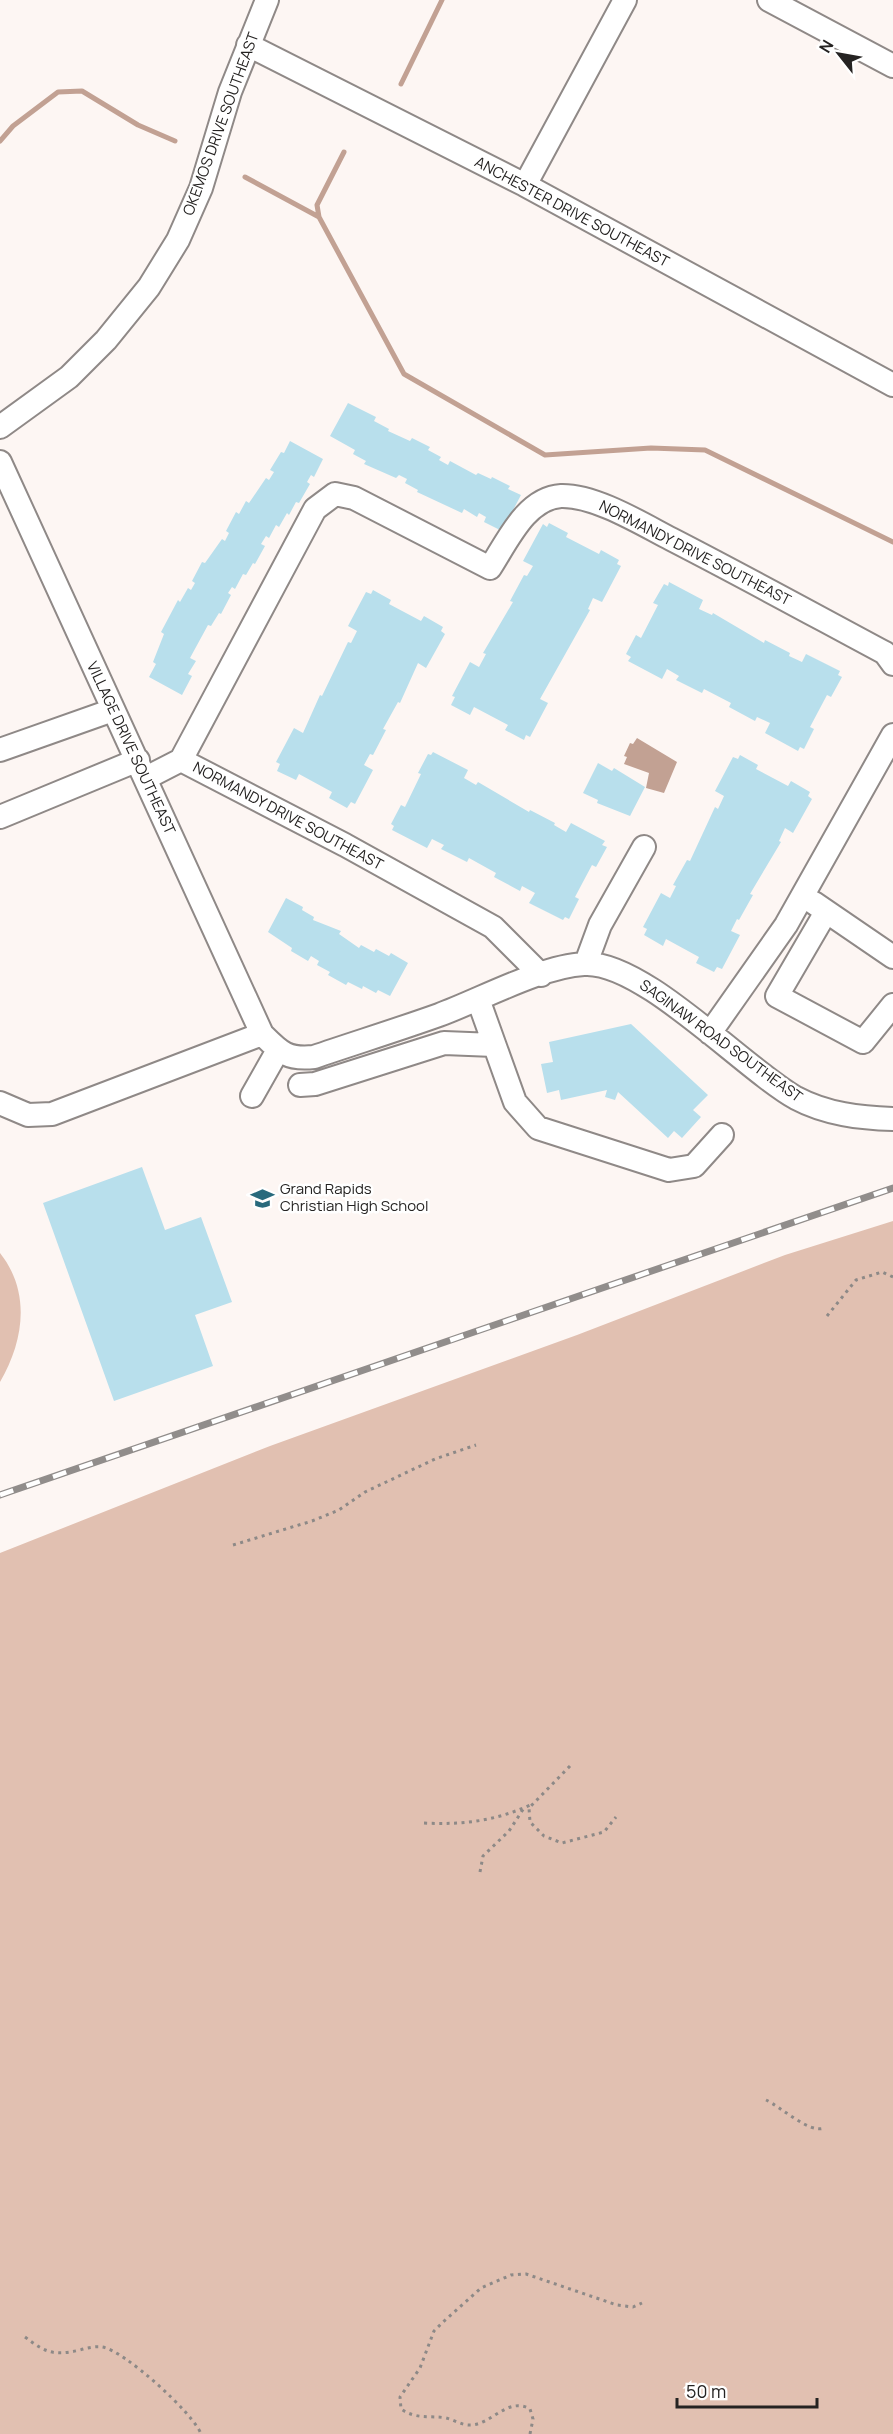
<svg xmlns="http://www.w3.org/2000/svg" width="893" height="2434" font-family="Manrope,sans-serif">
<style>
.green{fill:#e1c0b1}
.water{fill:#c2a193}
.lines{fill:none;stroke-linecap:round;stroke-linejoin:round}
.stream{stroke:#c2a193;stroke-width:5}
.building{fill:#b8dfec}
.minor-casing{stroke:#8f8987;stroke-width:26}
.path{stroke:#8d8987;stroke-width:3;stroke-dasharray:3 4.5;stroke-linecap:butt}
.minor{stroke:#fff;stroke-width:22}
.rail-casing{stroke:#918d8b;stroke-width:7}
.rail{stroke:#fff;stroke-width:4.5;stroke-dasharray:14;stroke-linecap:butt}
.labels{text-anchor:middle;stroke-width:5;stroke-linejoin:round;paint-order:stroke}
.street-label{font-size:15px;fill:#252322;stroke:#fff}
.poi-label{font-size:15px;fill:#252322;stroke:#fff;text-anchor:start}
</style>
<rect width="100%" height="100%" fill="#fdf6f3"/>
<!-- green -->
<path class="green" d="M 893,1221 L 893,2434 L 0,2434 L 0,1553 L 270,1446 L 577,1335 L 785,1255 Z
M 0,1253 C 31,1292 24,1341 0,1382 Z"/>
<!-- water -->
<path class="water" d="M 637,738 L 677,762 L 664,793 L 646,788 L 649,773 L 624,764 L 627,757 L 624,756 L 630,743 L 633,744 Z"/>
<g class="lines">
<!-- stream -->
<path class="stream" d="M 401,84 L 442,0
M 0,141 L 13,126 L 58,92 L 82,91 L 138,125 L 175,141
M 245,177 L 319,217 L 404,374 L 545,455 L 651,448 L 705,450 L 893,542
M 319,217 L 317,205 L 344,152"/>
</g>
<!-- building -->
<path class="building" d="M 348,403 L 376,417 L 374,421 L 389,429 L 388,431 L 410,441 L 412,438 L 430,447 L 428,450 L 441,457 L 439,460 L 448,465 L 450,461 L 476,475 L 478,473 L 491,479 L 492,477 L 510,486 L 508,489 L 521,495 L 502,531 L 484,522 L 486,517 L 479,513 L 477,517 L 464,509 L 462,513 L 417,492 L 418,490 L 405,483 L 407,479 L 399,475 L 396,478 L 364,464 L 366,461 L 353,454 L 355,450 L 330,436 Z
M 290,441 L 323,459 L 314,477 L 311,475 L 307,482 L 310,484 L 299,503 L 296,502 L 289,515 L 287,513 L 279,527 L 276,525 L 269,538 L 266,536 L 261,544 L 265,546 L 255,564 L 253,563 L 246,575 L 243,574 L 235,589 L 232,587 L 228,593 L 231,595 L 221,614 L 219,613 L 211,626 L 208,625 L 190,658 L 196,661 L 188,674 L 192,676 L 182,695 L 149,677 L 156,664 L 153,662 L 164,634 L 161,632 L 178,600 L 180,602 L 188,588 L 191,590 L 195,583 L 192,581 L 202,562 L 205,563 L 222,539 L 225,541 L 229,533 L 226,531 L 236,512 L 239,514 L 246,501 L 249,503 L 266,478 L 269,480 L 274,472 L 270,470 L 281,452 L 284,453 Z
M 549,523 L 568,533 L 566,537 L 599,554 L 601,550 L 619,560 L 617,564 L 621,566 L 602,602 L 593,598 L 588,609 L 590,610 L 540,699 L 548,703 L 530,737 L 526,735 L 524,740 L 505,730 L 508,725 L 474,707 L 470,715 L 451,705 L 455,697 L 452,696 L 470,662 L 479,667 L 486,654 L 483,653 L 513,602 L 510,601 L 524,575 L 527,576 L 533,566 L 523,561 L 543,524 L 547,527 Z
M 669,582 L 703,600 L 699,609 L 712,615 L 713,613 L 764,643 L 765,640 L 790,653 L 789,656 L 802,662 L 806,654 L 840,671 L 838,675 L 842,677 L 831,697 L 827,695 L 810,727 L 814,729 L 804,749 L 800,747 L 798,751 L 765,733 L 770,723 L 757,717 L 755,721 L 729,707 L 731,703 L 704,689 L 702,693 L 676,680 L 679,676 L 667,669 L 662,679 L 628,661 L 631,657 L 626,654 L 636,635 L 641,638 L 658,605 L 653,603 L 664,584 L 668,586 Z
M 373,590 L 391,600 L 389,604 L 421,621 L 424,616 L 443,627 L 441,631 L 445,634 L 426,668 L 418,663 L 400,703 L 398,702 L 383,729 L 386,730 L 373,755 L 370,754 L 364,765 L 373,770 L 355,804 L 351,802 L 347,808 L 329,798 L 332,792 L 299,774 L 296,780 L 277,771 L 280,764 L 276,762 L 294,728 L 303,733 L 320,695 L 322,696 L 348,642 L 351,643 L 357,631 L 348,626 L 366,592 L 371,594 Z
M 433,752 L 468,770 L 464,778 L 476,785 L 478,782 L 529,812 L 530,810 L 555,823 L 554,825 L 566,832 L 571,823 L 605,841 L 602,845 L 607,847 L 596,867 L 592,865 L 575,897 L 579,899 L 569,919 L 565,917 L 563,920 L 529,903 L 535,893 L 522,886 L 520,891 L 494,877 L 496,873 L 469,858 L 467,862 L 441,849 L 444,845 L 432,839 L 427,848 L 392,830 L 394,826 L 391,824 L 401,805 L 405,807 L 421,774 L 418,773 L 428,754 L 431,755 Z
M 740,755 L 758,765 L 756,769 L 788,786 L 791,781 L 810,792 L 808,796 L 812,799 L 793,833 L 785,828 L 779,841 L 781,842 L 750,894 L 753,895 L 739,920 L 737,919 L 731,931 L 740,935 L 722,969 L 717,967 L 714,972 L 696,963 L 699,957 L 666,939 L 663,946 L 644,935 L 647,929 L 643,927 L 661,893 L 670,898 L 676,886 L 673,885 L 687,860 L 690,861 L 715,807 L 718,809 L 724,796 L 715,791 L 733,757 L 738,759 Z
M 598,763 L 612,771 L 614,768 L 645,787 L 630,816 L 597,803 L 598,800 L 583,793 Z
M 286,898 L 303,907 L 302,910 L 314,917 L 313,920 L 341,931 L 339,934 L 359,948 L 361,945 L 374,952 L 376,949 L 389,956 L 391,953 L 408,963 L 390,996 L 378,990 L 376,993 L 363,986 L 362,989 L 348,982 L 346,985 L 328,975 L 330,972 L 317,965 L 319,961 L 311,956 L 308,961 L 291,951 L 292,948 L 268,932 Z
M 631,1024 L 708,1095 L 693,1110 L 701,1117 L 682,1138 L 674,1131 L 668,1138 L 618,1092 L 615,1100 L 605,1097 L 607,1090 L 561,1100 L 559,1090 L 547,1093 L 541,1064 L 553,1062 L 549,1042 Z
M 142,1167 L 165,1230 L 201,1217 L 232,1302 L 195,1315 L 213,1366 L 114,1401 L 43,1203 Z"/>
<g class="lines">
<defs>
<path id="minor" d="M 769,0 L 893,66
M 248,45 L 525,185 L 893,385
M 525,185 L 625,0
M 0,427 L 69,377 L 106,340 L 149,287 L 178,240 L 201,188 L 230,92 L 267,0
M 0,462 L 262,1034 C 280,1052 287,1060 314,1057 C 355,1043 397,1030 439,1015 C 480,1000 542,966 584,964 C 642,960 743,1068 796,1098 C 826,1114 860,1118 893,1119
M 0,750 L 113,710
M 181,760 L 315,509 L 335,494 L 354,498 L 490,568 C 507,542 526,498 561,496 C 595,495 642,524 671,539 C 743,576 814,615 885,653 L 893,664
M 146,778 L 181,760 L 345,845 L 493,927 L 541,975
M 0,817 L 138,760
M 814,903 L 893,957
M 826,912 L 777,996 L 863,1042 L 893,1005
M 586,963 L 600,925 L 644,847
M 478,999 L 515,1102 L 538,1128 L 669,1170 L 694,1166 L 722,1135
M 710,1033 L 786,925 L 893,735
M 300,1085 L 315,1084 L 444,1043 L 494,1045
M 252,1096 L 278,1050
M 0,1103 L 28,1115 L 52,1114 L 262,1034"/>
</defs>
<!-- minor casing -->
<use href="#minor" class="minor-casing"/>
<!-- path -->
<path class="path" d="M 827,1316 L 856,1280 L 882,1272 L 893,1277
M 233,1545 L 312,1521 L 339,1510 L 365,1492 L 435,1459 L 476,1445
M 570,1766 L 529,1808 L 530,1822 L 544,1836 L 562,1843 L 604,1832 L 616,1817
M 424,1823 C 463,1825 495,1821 530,1805
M 480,1872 L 483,1856 L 509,1831 L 524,1808
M 766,2100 C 781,2107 810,2134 824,2128
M 25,2337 C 46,2353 54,2356 80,2350 C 87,2348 95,2346 102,2347 C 124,2350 194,2414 201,2434
M 530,2434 L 533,2419 L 530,2409 C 507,2396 491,2426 469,2425 C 462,2425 454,2420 446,2418 C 429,2415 417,2420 401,2409 L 400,2397 L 420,2368 L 434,2331 L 443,2322 L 481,2288 L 511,2275 L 526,2274 L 617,2305 L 633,2307 L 642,2303"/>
<!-- minor -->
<use href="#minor" class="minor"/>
<defs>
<path id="rail" d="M 0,1495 L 893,1188"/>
</defs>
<!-- rail casing -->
<use href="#rail" class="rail-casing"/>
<!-- rail -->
<use href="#rail" class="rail"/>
</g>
<!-- icons -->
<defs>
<symbol id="school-bare" viewBox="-9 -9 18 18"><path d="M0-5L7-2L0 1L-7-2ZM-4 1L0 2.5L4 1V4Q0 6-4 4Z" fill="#286a7d" stroke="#fff" stroke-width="2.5" paint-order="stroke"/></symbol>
</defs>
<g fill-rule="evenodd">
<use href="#school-bare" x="246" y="1182" width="33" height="33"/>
</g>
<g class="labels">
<!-- street labels -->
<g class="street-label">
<text transform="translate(221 124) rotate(-70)" y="5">OKEMOS DRIVE SOUTHEAST</text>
<text transform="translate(572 212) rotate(28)" y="5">ANCHESTER DRIVE SOUTHEAST</text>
<text transform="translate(695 553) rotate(27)" y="5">NORMANDY DRIVE SOUTHEAST</text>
<text transform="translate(131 748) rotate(65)" y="5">VILLAGE DRIVE SOUTHEAST</text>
<text transform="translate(288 816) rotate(28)" y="5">NORMANDY DRIVE SOUTHEAST</text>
<text transform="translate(721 1041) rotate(36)" y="5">SAGINAW ROAD SOUTHEAST</text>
</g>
<!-- poi labels -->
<g class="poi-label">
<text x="280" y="1194">Grand Rapids<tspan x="280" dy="17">Christian High School</tspan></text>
</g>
</g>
<!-- north arrow -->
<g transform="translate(839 54) rotate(301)" stroke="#ffffff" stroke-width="4.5" paint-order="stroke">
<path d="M0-4.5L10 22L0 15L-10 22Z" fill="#252322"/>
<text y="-9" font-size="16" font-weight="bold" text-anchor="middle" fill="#252322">N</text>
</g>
<!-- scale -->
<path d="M677 2398v9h140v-9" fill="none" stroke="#252322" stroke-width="3"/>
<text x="686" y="2398" font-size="18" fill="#252322" stroke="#ffffff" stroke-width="4.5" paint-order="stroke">50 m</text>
</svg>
